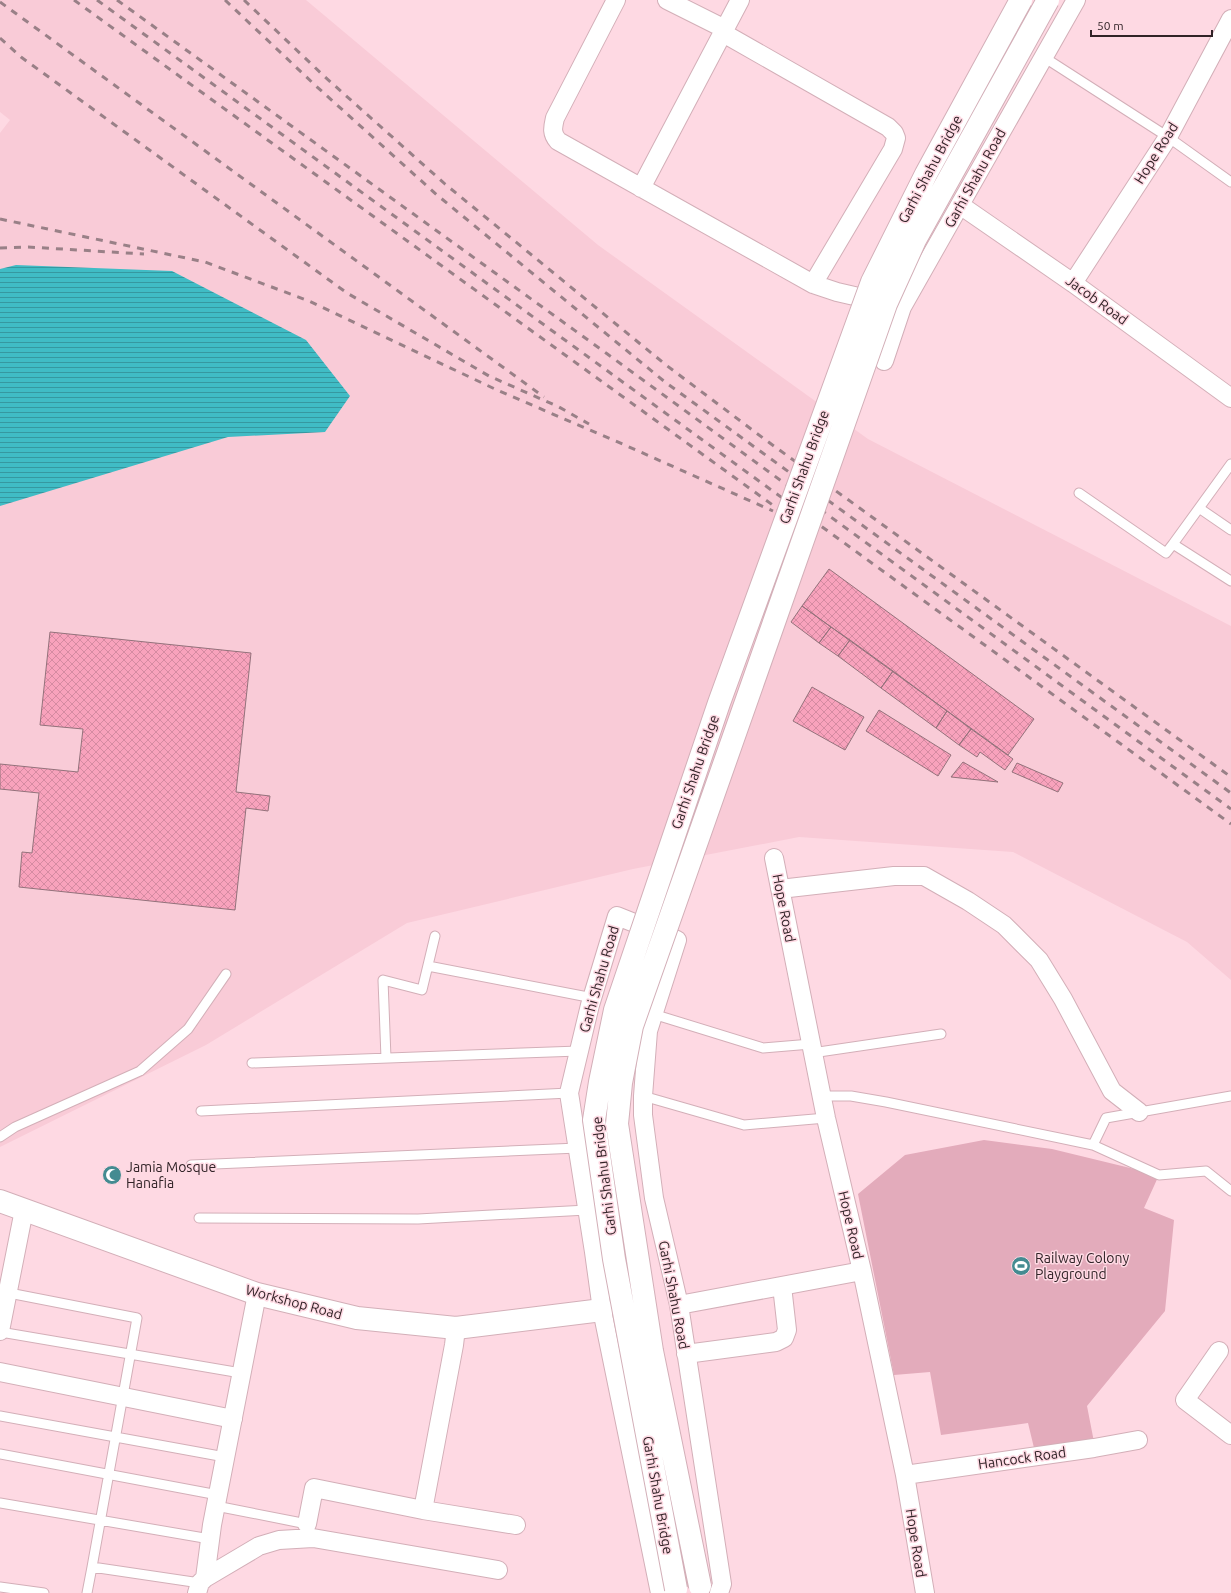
<svg xmlns="http://www.w3.org/2000/svg" width="1231" height="1593" font-family="Ubuntu,sans-serif">
<style>
.built{fill:#f9cbd7}
.pitch{fill:#e3abbb}
.water{fill:url(#water-rules)}
.building{fill:url(#building-cross-hatch);stroke:#93727b}
.lines{fill:none;stroke-linecap:round;stroke-linejoin:round}
.lane-casing{stroke:#d3afb8;stroke-width:11}
.street-casing{stroke:#d3afb8;stroke-width:20}
.secondary-casing{stroke:#d3afb8;stroke-width:24}
.lane{stroke:#fff;stroke-width:9}
.street{stroke:#fff;stroke-width:18}
.secondary{stroke:#fff;stroke-width:22}
.rail{stroke:#998087;stroke-width:3;stroke-dasharray:7 7;stroke-linecap:butt}
.secondary-bridge-casing{stroke:#d3afb8;stroke-width:24;stroke-linecap:butt}
.secondary-bridge{stroke:#fff;stroke-width:22}
.labels{text-anchor:middle;stroke-width:3;stroke-linejoin:round;paint-order:stroke}
.street-label{font-size:14px;fill:#312327;stroke:#fed9e3}
.poi-label{font-size:14px;fill:#312327;stroke:#fed9e3;text-anchor:start}
</style>
<defs>
<pattern id="water-rules" width="6" height="5" patternUnits="userSpaceOnUse"><rect width="6" height="5" fill="#40bcc5"/><path d="M0 2.5h6" fill="none" stroke="#3698a0"/></pattern>
<pattern id="building-cross-hatch" width="8" height="8" patternUnits="userSpaceOnUse"><rect width="8" height="8" fill="#f8a2bc"/><path d="M0 0l8 8M0 8l8-8" fill="none" stroke="#d58ba2"/></pattern>
</defs>
<rect width="100%" height="100%" fill="#fed9e3"/>
<!-- built -->
<path class="built" d="M 0,0 L 306,0 L 598,245 L 868,439 L 1231,626 L 1231,980 L 1187,942 L 1013,852 L 799,837 L 633,869 L 407,923 L 206,1045 L 0,1147 L 0,133 L 10,120 L 0,112 Z"/>
<!-- pitch -->
<path class="pitch" d="M 984,1140 L 1052,1149 L 1159,1175 L 1144,1208 L 1174,1220 L 1165,1311 L 1087,1406 L 1094,1442 L 1035,1452 L 1028,1423 L 941,1435 L 930,1372 L 894,1375 L 858,1194 L 905,1155 Z"/>
<!-- water -->
<path class="water" d="M 16,265 L 172,271 L 306,340 L 350,396 L 325,432 L 228,437 L 0,506 L 0,269 Z"/>
<!-- building -->
<path class="building" d="M 829,569 L 1034,719 L 1008,755 L 802,606 Z
M 802,606 L 831,627 L 819,643 L 791,622 Z
M 831,627 L 850,640 L 838,656 L 819,643 Z
M 50,632 L 251,653 L 236,792 L 270,796 L 268,811 L 246,808 L 235,910 L 19,887 L 22,852 L 32,853 L 39,793 L 0,789 L 0,764 L 78,772 L 83,729 L 40,725 Z
M 850,640 L 893,671 L 881,688 L 838,656 Z
M 893,671 L 947,711 L 936,728 L 881,688 Z
M 812,687 L 864,717 L 845,750 L 793,721 Z
M 879,710 L 951,755 L 938,776 L 866,731 Z
M 947,711 L 971,729 L 959,745 L 936,728 Z
M 971,729 L 1013,759 L 1005,770 L 980,752 L 977,757 L 959,745 Z
M 963,762 L 998,782 L 951,777 Z
M 1017,763 L 1063,783 L 1058,792 L 1012,772 Z"/>
<g class="lines">
<defs>
<path id="lane" d="M 1042,56 L 1168,137 L 1231,182
M 1231,464 L 1173,544 L 1231,581
M 1079,493 L 1166,553 L 1173,544
M 1199,508 L 1231,530
M 428,966 L 593,998
M 653,1014 L 763,1048 L 811,1044
M 812,1053 L 941,1034
M 386,1058 L 383,980 L 422,990 L 435,936
M 252,1063 L 579,1051
M 643,1096 L 744,1125 L 826,1118
M 821,1096 L 851,1096 L 886,1102 L 1093,1145 L 1106,1118 L 1231,1096
M 201,1111 L 569,1093
M 0,1137 L 15,1127 L 140,1071 L 188,1029 L 226,974
M 1093,1145 L 1159,1175 L 1206,1171 L 1231,1191
M 191,1165 L 578,1148
M 199,1218 L 418,1219 L 587,1210
M 4,1292 L 137,1318 L 92,1567
M 0,1332 L 241,1373
M 0,1416 L 225,1457
M 0,1454 L 218,1495
M 0,1503 L 210,1539
M 216,1506 L 307,1524
M 0,1587 L 44,1593
M 87,1593 L 92,1567 L 200,1583"/>
<path id="street" d="M 616,0 L 555,118 C 553,127 551,133 558,141 L 813,284 L 837,292 L 902,307
M 667,0 L 725,29
M 723,33 L 888,127 L 894,133 L 896,138 L 893,149 L 813,284
M 641,188 L 740,0
M 960,205 L 1073,283 L 1231,398
M 1073,283 L 1168,137 L 1231,19
M 884,361 L 902,307 L 1076,0
M 774,858 L 826,1118 L 862,1271 L 905,1475 L 925,1593
M 780,889 L 894,876 L 924,876 L 968,901 L 1004,925 L 1039,960 L 1063,999 L 1112,1091 L 1139,1112
M 679,1305 L 862,1271
M 0,1331 L 24,1210
M 1219,1351 L 1185,1400 L 1231,1435
M 686,1354 L 776,1342 L 784,1338 L 787,1330 L 782,1286
M 0,1372 L 233,1419
M 905,1475 L 1094,1448 L 1138,1440
M 423,1510 L 454,1345 L 456,1328
M 307,1524 L 314,1488 L 423,1510 L 516,1525
M 205,1578 L 259,1546 L 279,1540 L 313,1538 L 498,1570
M 197,1593 L 200,1583 L 205,1578 L 212,1525 L 257,1294
M 660,1593 L 602,1310 L 594,1252 L 569,1093 L 590,1005 L 617,916 L 677,940 L 648,1031 L 643,1096 L 643,1115 L 654,1198 L 679,1305 L 722,1584 L 719,1593"/>
<path id="secondary" d="M 0,1201 L 257,1294 L 357,1318 L 456,1328 L 602,1310"/>
</defs>
<!-- lane casing -->
<use href="#lane" class="lane-casing"/>
<!-- street casing -->
<use href="#street" class="street-casing"/>
<!-- secondary casing -->
<use href="#secondary" class="secondary-casing"/>
<!-- lane -->
<use href="#lane" class="lane"/>
<!-- street -->
<use href="#street" class="street"/>
<!-- secondary -->
<use href="#secondary" class="secondary"/>
<!-- rail -->
<path class="rail" d="M 74,0 L 792,519
M 97,0 L 1231,824
M 117,0 L 606,353 L 1231,809
M 225,0 L 316,86 L 437,195 L 665,382 L 1231,793
M 244,0 L 325,77 L 445,184 L 666,365 L 767,441 L 1231,777
M 0,2 L 544,397
M 0,38 L 21,57 L 347,293 L 489,376 L 559,407 L 589,424
M 0,219 L 205,262 L 309,301 L 497,390 L 627,446 L 773,511
M 0,248 L 28,247 L 144,254"/>
<defs>
<path id="secondary-bridge" d="M 700,1586 L 652,1351 L 617,1124 L 621,1083 L 632,1026 L 886,304 L 915,240 L 1048,0
M 676,1589 L 614,1259 L 594,1120 L 600,1082 L 615,1010 L 719,703 L 872,282 L 926,174 L 1021,0"/>
</defs>
<!-- secondary-bridge casing -->
<use href="#secondary-bridge" class="secondary-bridge-casing"/>
<!-- secondary-bridge -->
<use href="#secondary-bridge" class="secondary-bridge"/>
</g>
<!-- icons -->
<defs>
<symbol id="mosque-disc" viewBox="-11 -11 22 22"><circle r="9.5" fill="#448b91" stroke="#fed9e3"/><path d="M3.5-4.9A6 6 0 1 0 3.5 4.9A5 5 0 1 1 3.5-4.9Z" fill="#fff"/></symbol>
<symbol id="stadium-disc" viewBox="-11 -11 22 22"><circle r="9.5" fill="#448b91" stroke="#fed9e3"/><path d="M0-5a6.5 5 0 1 0 0 10a6.5 5 0 1 0 0-10ZM-3.5-1.8h7v3.6h-7Z" fill="#fff"/></symbol>
</defs>
<g fill-rule="evenodd">
<use href="#mosque-disc" x="101" y="1164" width="22" height="22"/>
<use href="#stadium-disc" x="1010" y="1255" width="22" height="22"/>
</g>
<g class="labels">
<!-- street labels -->
<g class="street-label">
<text transform="translate(1156 153) rotate(-58)" y="5">Hope Road</text>
<text transform="translate(930 169) rotate(-62)" y="5">Garhi Shahu Bridge</text>
<text transform="translate(975 178) rotate(-61)" y="5">Garhi Shahu Road</text>
<text transform="translate(1097 300) rotate(36)" y="5">Jacob Road</text>
<text transform="translate(804 467) rotate(-70)" y="5">Garhi Shahu Bridge</text>
<text transform="translate(695 772) rotate(-71)" y="5">Garhi Shahu Bridge</text>
<text transform="translate(784 908) rotate(79)" y="5">Hope Road</text>
<text transform="translate(599 979) rotate(-74)" y="5">Garhi Shahu Road</text>
<text transform="translate(604 1176) rotate(-97)" y="5">Garhi Shahu Bridge</text>
<text transform="translate(851 1225) rotate(77)" y="5">Hope Road</text>
<text transform="translate(674 1295) rotate(79)" y="5">Garhi Shahu Road</text>
<text transform="translate(294 1302) rotate(15)" y="5">Workshop Road</text>
<text transform="translate(1022 1458) rotate(-8)" y="5">Hancock Road</text>
<text transform="translate(658 1495) rotate(80)" y="5">Garhi Shahu Bridge</text>
<text transform="translate(916 1543) rotate(81)" y="5">Hope Road</text>
</g>
<!-- poi labels -->
<g class="poi-label">
<text x="126" y="1172">Jamia Mosque<tspan x="126" dy="16">Hanafia</tspan></text>
<text x="1035" y="1263">Railway Colony<tspan x="1035" dy="16">Playground</tspan></text>
</g>
</g>
<!-- scale -->
<path d="M1091 30v6h121v-6" fill="none" stroke="#312327" stroke-width="2"/>
<text x="1097" y="30" font-size="12" fill="#312327" stroke="#fed9e3" stroke-width="3" paint-order="stroke">50 m</text>
</svg>
